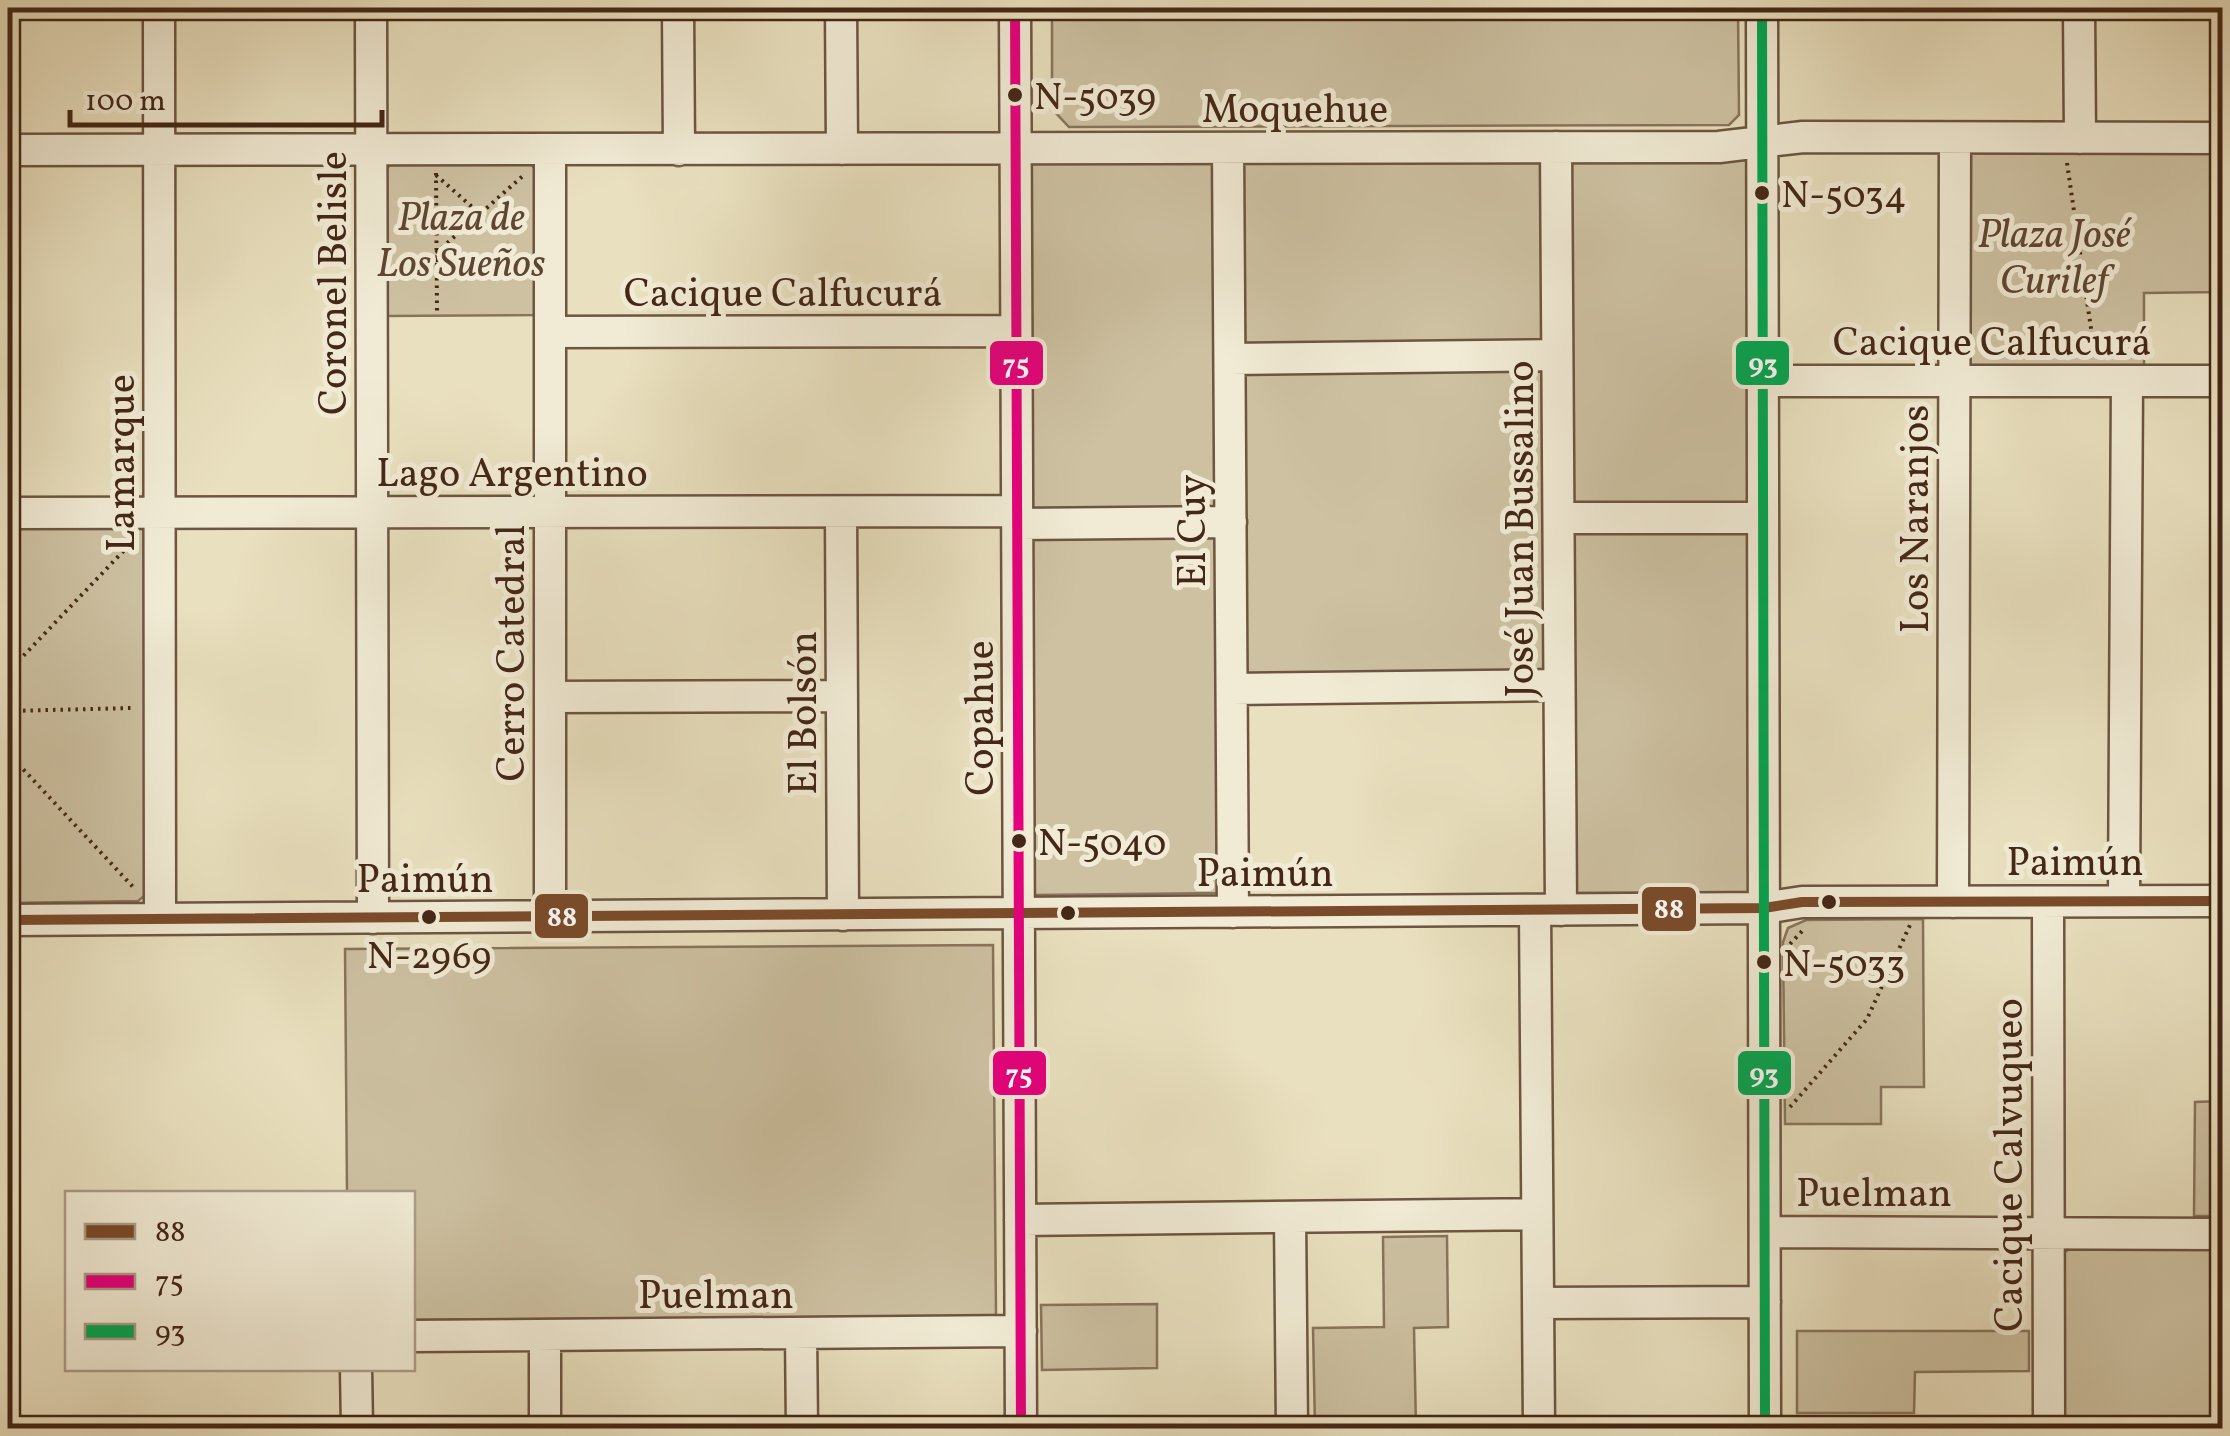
<svg xmlns="http://www.w3.org/2000/svg" width="2230" height="1436" font-family="Vollkorn,serif">
<style>
.green{fill:#cdc1a2;stroke:#88745c;stroke-width:2.5}
.lines{fill:none;stroke-linecap:round;stroke-linejoin:round}
.minor-casing{stroke:#6d5540;stroke-width:35}
.path{stroke:#442716;stroke-width:4;stroke-dasharray:2.5 5;stroke-linecap:butt}
.minor{stroke:#f1ebd5;stroke-width:30}
.bus-1-casing{stroke:#f1ebd5;stroke-width:18}
.bus-2-casing{stroke:#f1ebd5;stroke-width:18}
.bus-3-casing{stroke:#f1ebd5;stroke-width:18}
.bus-1{stroke:#7a4b2a;stroke-width:10}
.bus-2{stroke:#e5007d;stroke-width:10}
.bus-3{stroke:#00a651;stroke-width:10}
.bus-dot{fill:#442716;stroke:#f1ebd5;stroke-width:4}
.labels{text-anchor:middle;stroke-width:10;stroke-linejoin:round;paint-order:stroke}
.bus-label{font-size:38px;fill:#442716;stroke:#f1ebd5;text-anchor:start}
.street-label{font-size:40px;fill:#442716;stroke:#f1ebd5}
.park-label{font-size:40px;font-style:italic;fill:#5f4632;stroke:#f1ebd5}
.line-badge{stroke:#f1ebd5;stroke-width:4}
.badge-label{font-size:28px;text-anchor:middle;font-weight:bold;fill:#fff}
</style>
<rect width="100%" height="100%" fill="#e9e0bf"/>
<filter id="stains"><feTurbulence type="fractalNoise" baseFrequency=".002" numOctaves="4"/><feColorMatrix values="0 0 0 0 .2 0 0 0 0 .09 0 0 0 0 .02 0 0 0 .5 -.17"/></filter>
<radialGradient id="worn" r=".72"><stop offset=".6" stop-color="#630" stop-opacity="0"/><stop offset="1" stop-color="#630" stop-opacity=".3"/></radialGradient>
<!-- green -->
<path class="green" d="M 1052,8 L 1738,8 L 1739,115 L 1729,125 L 1069,127 L 1052,109 Z
M 1968,149 L 2222,153 L 2222,292 L 2144,293 L 2144,367 L 1973,366 L 1969,363 Z
M 1747,155 L 1749,508 L 1570,509 L 1568,156 Z
M 1546,156 L 1548,342 L 1245,345 L 1243,159 Z
M 1030,160 L 1218,160 L 1219,513 L 1030,513 Z
M 528,162 L 537,170 L 539,315 L 384,316 L 384,171 L 392,163 Z
M 1546,368 L 1549,672 L 1246,675 L 1243,371 Z
M 8,524 L 138,525 L 147,534 L 149,892 L 138,901 L 8,903 Z
M 1570,526 L 1749,527 L 1749,893 L 1569,893 Z
M 1217,532 L 1221,893 L 1034,895 L 1030,534 Z
M 1923,919 L 1924,1087 L 1881,1087 L 1881,1124 L 1785,1124 L 1783,942 L 1788,928 L 1806,920 Z
M 993,945 L 996,1316 L 413,1320 L 412,1194 L 347,1193 L 345,949 Z
M 2222,1101 L 2222,1216 L 2194,1216 L 2195,1102 Z
M 1447,1236 L 1448,1327 L 1414,1328 L 1416,1428 L 1315,1428 L 1313,1328 L 1384,1327 L 1383,1237 Z
M 2222,1245 L 2222,1428 L 2062,1428 L 2063,1254 L 2072,1246 Z
M 1157,1304 L 1157,1368 L 1042,1370 L 1041,1305 Z
M 1797,1331 L 2029,1331 L 2029,1371 L 1915,1372 L 1914,1413 L 1797,1413 Z"/>
<g class="lines">
<defs>
<path id="minor" d="M 159,8 L 160,919
M 371,8 L 373,918
M 678,8 L 679,150
M 841,8 L 842,149
M 1015,8 L 1021,1428
M 1762,8 L 1765,1428
M 2079,8 L 2080,138
M 1556,147 L 1561,910
M 1228,148 L 1233,912
M 8,150 L 1719,147 L 1803,137 L 2222,138
M 550,332 L 1016,331
M 1230,359 L 1557,355
M 1762,381 L 2222,381
M 841,512 L 843,915
M 8,513 L 1017,511
M 1559,518 L 1763,518
M 1018,524 L 1231,522
M 1232,689 L 1559,685
M 550,697 L 842,696
M 2124,901 L 2127,381
M 1953,902 L 1955,138
M 2048,902 L 2049,1428
M 1535,910 L 1539,1428
M 550,917 L 550,150
M 8,920 L 1764,908 L 1802,902 L 2222,901
M 1290,1217 L 1292,1428
M 1020,1220 L 1537,1214
M 1765,1232 L 2222,1234
M 1538,1303 L 1765,1302
M 801,1333 L 802,1428
M 545,1335 L 545,1428
M 412,1336 L 1021,1331
M 356,1368 L 357,1428"/>
</defs>
<!-- minor casing -->
<use href="#minor" class="minor-casing"/>
<!-- path -->
<path class="path" d="M 2067,163 L 2095,356
M 436,173 L 437,312
M 436,175 L 480,214
M 436,253 L 525,174
M 436,260 L 527,258
M 8,672 L 133,541
M 8,711 L 133,708
M 8,753 L 134,888
M 1790,944 L 1804,929
M 1790,1107 L 1867,1019 L 1910,925"/>
<!-- minor -->
<use href="#minor" class="minor"/>
<defs>
<path id="bus-1" d="M 8,920 L 1764,908 L 1802,902 L 2222,901"/>
<path id="bus-2" d="M 1015,8 L 1021,1428"/>
<path id="bus-3" d="M 1762,8 L 1765,1428"/>
</defs>
<!-- bus-1 casing -->
<use href="#bus-1" class="bus-1-casing"/>
<!-- bus-2 casing -->
<use href="#bus-2" class="bus-2-casing"/>
<!-- bus-3 casing -->
<use href="#bus-3" class="bus-3-casing"/>
<!-- bus-1 -->
<use href="#bus-1" class="bus-1"/>
<!-- bus-2 -->
<use href="#bus-2" class="bus-2"/>
<!-- bus-3 -->
<use href="#bus-3" class="bus-3"/>
</g>
<!-- markers -->
<g class="bus-dot">
<circle cx="1015" cy="95" r="9"/>
<circle cx="1762" cy="193" r="9"/>
<circle cx="1019" cy="841" r="9"/>
<circle cx="1829" cy="902" r="9"/>
<circle cx="1068" cy="913" r="9"/>
<circle cx="429" cy="917" r="9"/>
<circle cx="1764" cy="962" r="9"/>
</g>
<g class="labels">
<!-- bus labels -->
<g class="bus-label">
<text x="1034" y="109">N-5039</text>
<text x="1781" y="207">N-5034</text>
<text x="1038" y="855">N-5040</text>
<text x="429" y="968" text-anchor="middle">N-2969</text>
<text x="1783" y="976">N-5033</text>
</g>
<!-- street labels -->
<g class="street-label">
<text x="1295" y="122">Moquehue</text>
<text transform="translate(332 283) rotate(-90)" y="14">Coronel Belisle</text>
<text x="783" y="306">Cacique Calfucurá</text>
<text x="1992" y="355">Cacique Calfucurá</text>
<text transform="translate(120 463) rotate(-90)" y="14">Lamarque</text>
<text x="512" y="486">Lago Argentino</text>
<text transform="translate(1914 519) rotate(-90)" y="14">Los Naranjos</text>
<text transform="translate(1519 529) rotate(-90)" y="14">José Juan Bussalino</text>
<text transform="translate(1191 531) rotate(-90)" y="14">El Cuy</text>
<text transform="translate(510 653) rotate(-90)" y="14">Cerro Catedral</text>
<text transform="translate(802 713) rotate(-90)" y="14">El Bolsón</text>
<text transform="translate(979 718) rotate(-90)" y="14">Copahue</text>
<text x="2075" y="875">Paimún</text>
<text x="1265" y="886">Paimún</text>
<text x="425" y="892">Paimún</text>
<text transform="translate(2008 1165) rotate(-90)" y="14">Cacique Calvuqueo</text>
<text x="1874" y="1206">Puelman</text>
<text x="716" y="1308">Puelman</text>
</g>
<!-- park labels -->
<g class="park-label">
<text x="461" y="230">Plaza de<tspan x="461" dy="46">Los Sueños</tspan></text>
<text x="2054" y="247">Plaza José<tspan x="2054" dy="46">Curilef</tspan></text>
</g>
</g>
<g class="line-badge">
<rect x="988" y="339" width="57" height="48" rx="10" fill="#e5007d"/>
<rect x="1734" y="339" width="57" height="48" rx="10" fill="#00a651"/>
<rect x="1640" y="885" width="58" height="48" rx="10" fill="#7a4b2a"/>
<rect x="533" y="892" width="57" height="48" rx="10" fill="#7a4b2a"/>
<rect x="991" y="1049" width="57" height="48" rx="10" fill="#e5007d"/>
<rect x="1736" y="1049" width="57" height="48" rx="10" fill="#00a651"/>
</g>
<g class="badge-label">
<text x="1016" y="373">75</text>
<text x="1763" y="373">93</text>
<text x="1669" y="918">88</text>
<text x="562" y="926">88</text>
<text x="1019" y="1083">75</text>
<text x="1764" y="1083">93</text>
</g>
<!-- margin -->
<rect width="2230" height="1436" fill="none" stroke="#e9e0bf" stroke-width="40"/>
<rect x="10" y="10" width="2210" height="1416" fill="none" stroke="#442716" stroke-width="5"/>
<rect x="20" y="20" width="2190" height="1396" fill="none" stroke="#442716" stroke-width="2.5"/>
<!-- legend -->
<rect x="65" y="1191" width="350" height="180" fill="#f1ebd5" stroke="#ac9d89" stroke-width="2.5"/>
<rect x="85" y="1224" width="50" height="15" fill="#7a4b2a" stroke="#ac9d89" stroke-width="2.5"/>
<text x="155" y="1241" font-size="30" fill="#442716">88</text>
<rect x="85" y="1274" width="50" height="15" fill="#e5007d" stroke="#ac9d89" stroke-width="2.5"/>
<text x="155" y="1291" font-size="30" fill="#442716">75</text>
<rect x="85" y="1324" width="50" height="15" fill="#00a651" stroke="#ac9d89" stroke-width="2.5"/>
<text x="155" y="1341" font-size="30" fill="#442716">93</text>
<!-- scale -->
<path d="M70 110v15h312v-15" fill="none" stroke="#442716" stroke-width="5"/>
<text x="85" y="110" font-size="30" fill="#442716" stroke="#f1ebd5" stroke-width="8" paint-order="stroke">100 m</text>
<rect width="100%" height="100%" filter="url(#stains)"/>
<rect width="100%" height="100%" fill="url(#worn)"/>
</svg>
